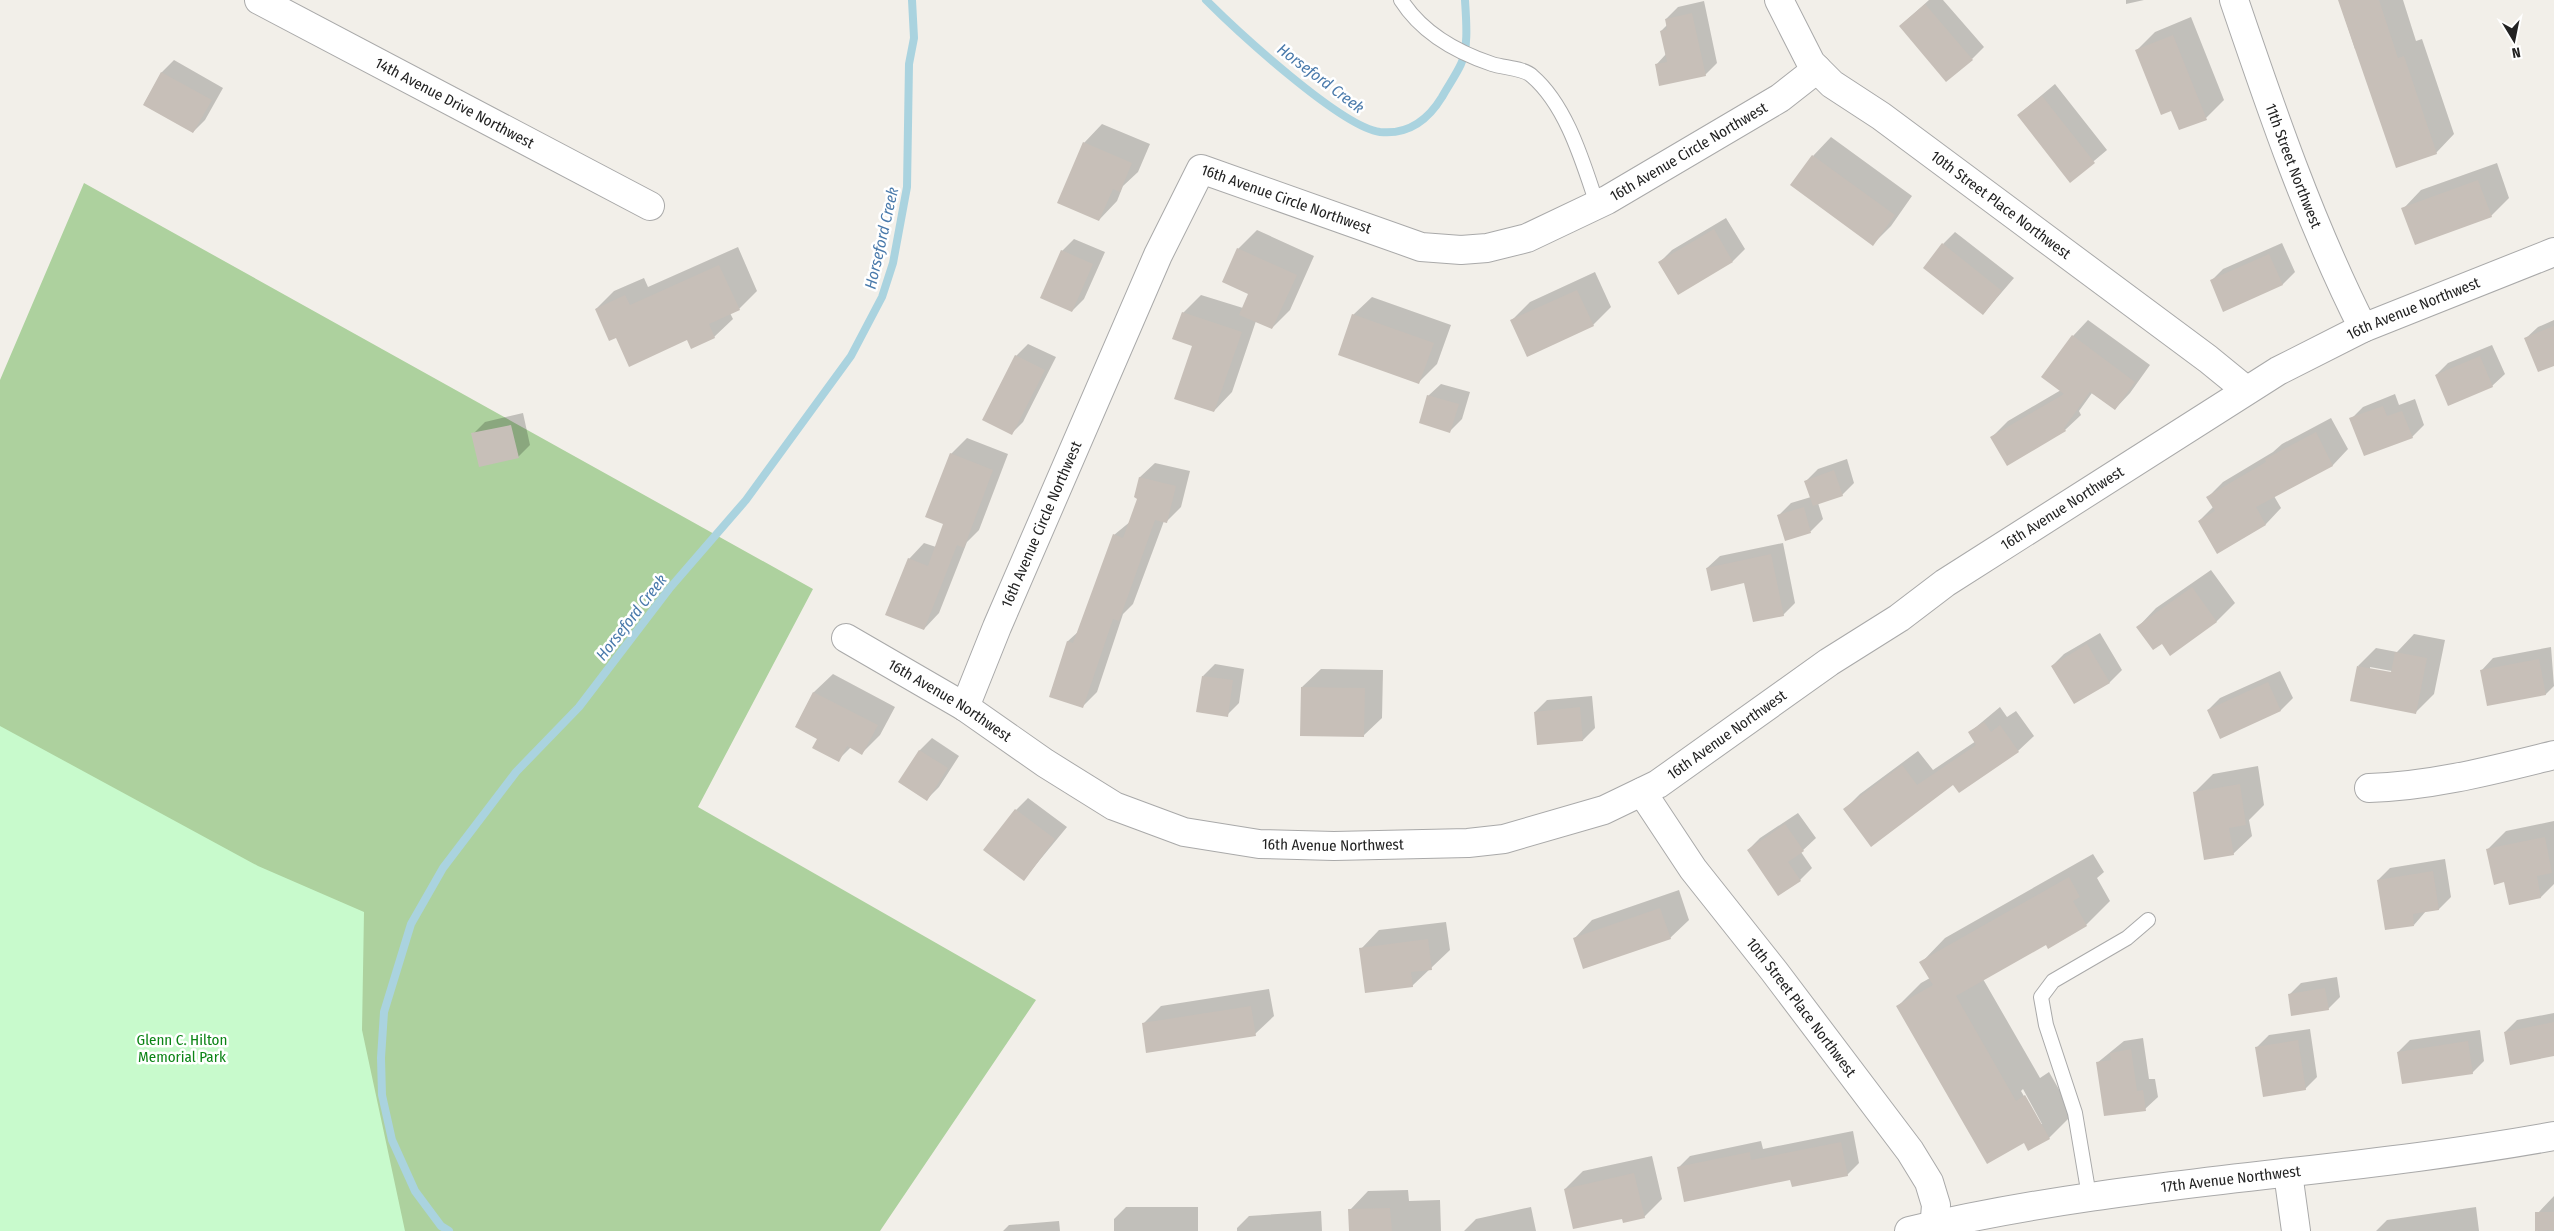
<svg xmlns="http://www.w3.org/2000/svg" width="2554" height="1231" font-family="'Fira Sans Condensed',sans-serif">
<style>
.forest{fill:#add19e}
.park{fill:#c8facc}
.shadow{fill:#0003;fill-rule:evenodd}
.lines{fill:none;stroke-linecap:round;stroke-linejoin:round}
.stream{stroke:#aad3df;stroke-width:8}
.building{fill:#c7bfb8}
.lane-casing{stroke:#a9a9a9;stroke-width:16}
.street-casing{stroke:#a9a9a9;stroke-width:30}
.lane{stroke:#fff;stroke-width:14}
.street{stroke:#fff;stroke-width:28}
.labels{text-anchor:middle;stroke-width:5;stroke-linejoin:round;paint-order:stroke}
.street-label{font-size:15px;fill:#222;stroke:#fff}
.park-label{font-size:15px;fill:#0c8416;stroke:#fff}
.water-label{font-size:16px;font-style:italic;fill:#4a7aab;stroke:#fff}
</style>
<rect width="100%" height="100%" fill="#f2efe9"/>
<!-- forest -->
<path class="forest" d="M 84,183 L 813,589 L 698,807 L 1036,1000 L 880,1231 L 0,1231 L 0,380 Z"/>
<!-- park -->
<path class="park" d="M 0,726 L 258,866 L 364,912 L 362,1030 L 405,1231 L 0,1231 Z"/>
<!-- shadow -->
<path class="shadow" d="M 1929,0 L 1943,0 L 1984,47 L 1972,59 L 1900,26 Z
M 2126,0 L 2144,0 L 2126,4 Z
M 2339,0 L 2403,0 L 2416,41 L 2422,39 L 2454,134 L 2436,153 L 2357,48 L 2355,49 Z
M 1704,1 L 1717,63 L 1705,75 L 1656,65 L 1666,54 L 1661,31 L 1667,25 L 1666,19 L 1678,7 Z
M 2191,17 L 2224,100 L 2206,118 L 2137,50 L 2155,32 Z
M 174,60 L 223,88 L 205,120 L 193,132 L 144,104 L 162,72 Z
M 2055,84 L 2107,150 L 2070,181 L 2018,115 Z
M 1102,124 L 1150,144 L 1138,172 L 1123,186 L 1117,201 L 1099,220 L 1084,143 Z
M 1831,137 L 1912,196 L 1891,226 L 1873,244 L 1813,156 Z
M 2497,163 L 2509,198 L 2491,216 L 2403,209 L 2421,190 Z
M 1726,218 L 1745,249 L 1733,261 L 1660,262 L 1672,250 Z
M 1257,230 L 1314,256 L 1290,310 L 1272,328 L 1256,321 L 1232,392 L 1214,411 L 1183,313 L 1201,295 L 1243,308 L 1250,293 L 1238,249 Z
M 1955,232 L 2014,278 L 1983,314 L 1943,244 Z
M 1074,239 L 1105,252 L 1084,299 L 1072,311 L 1062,251 Z
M 2282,243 L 2295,272 L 2283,284 L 2224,310 L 2211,281 L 2223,269 Z
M 738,247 L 757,291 L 739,309 L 730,313 L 733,319 L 714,337 L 617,336 L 596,309 L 614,291 L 644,278 L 648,287 Z
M 1595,272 L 1611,307 L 1593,325 L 1512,320 L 1530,302 Z
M 1372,297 L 1451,325 L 1437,364 L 1419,382 L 1353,315 Z
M 2088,320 L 2150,365 L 2130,393 L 2115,409 L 2092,393 L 2079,411 L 2081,415 L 2065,430 L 1992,437 L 2008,421 L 2061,390 L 2073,336 Z
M 2554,320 L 2554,365 L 2525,339 L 2538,327 Z
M 1028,344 L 1056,357 L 1023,422 L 1011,434 L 1016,356 Z
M 2492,345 L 2505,374 L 2492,386 L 2436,375 L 2448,363 Z
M 1441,384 L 1470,392 L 1462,419 L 1450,431 L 1428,396 Z
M 2395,394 L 2399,405 L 2415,399 L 2424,425 L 2412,437 L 2351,419 L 2363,407 Z
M 523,413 L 530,445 L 518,457 L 473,434 L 485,422 Z
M 2331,418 L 2348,449 L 2333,465 L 2274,496 L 2281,508 L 2266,524 L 2218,552 L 2199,521 L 2213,507 L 2208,497 L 2223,482 L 2273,452 L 2282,444 Z
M 967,438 L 1008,454 L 979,530 L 967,542 L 939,613 L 924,629 L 909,559 L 924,543 L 936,547 L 945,524 L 951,454 Z
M 1847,459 L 1854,483 L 1842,495 L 1818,503 L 1823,519 L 1811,531 L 1786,539 L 1779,515 L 1791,503 L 1811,497 L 1806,481 L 1818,469 Z
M 1155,463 L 1190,471 L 1181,507 L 1166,522 L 1164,521 L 1133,604 L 1123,614 L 1097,692 L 1082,707 L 1050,696 L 1068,641 L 1079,631 L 1114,535 L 1131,521 L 1139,498 L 1140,477 Z
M 1783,543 L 1795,603 L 1783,615 L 1745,582 L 1707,568 L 1720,556 Z
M 2211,570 L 2235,603 L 2217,621 L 2170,654 L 2162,643 L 2138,627 L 2156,608 Z
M 2100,633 L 2122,670 L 2110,682 L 2074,702 L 2052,666 L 2064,654 Z
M 2414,634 L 2445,640 L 2434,694 L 2416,712 L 2358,666 L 2376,648 L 2397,652 ZM 2370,667 L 2397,672 L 2397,675 L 2370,670 Z
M 2551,647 L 2554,686 L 2546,694 L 2488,705 L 2481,671 L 2493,658 Z
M 1215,664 L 1244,669 L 1239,703 L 1227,715 L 1203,676 Z
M 1321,669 L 1383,670 L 1382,718 L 1363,736 L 1302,687 Z
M 2280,671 L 2293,698 L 2281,710 L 2220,737 L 2208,710 L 2220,698 Z
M 833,674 L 895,707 L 880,735 L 862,753 L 851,747 L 838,760 L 819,738 L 796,726 L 814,692 Z
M 1592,696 L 1595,728 L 1583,740 L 1535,712 L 1547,700 Z
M 2000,707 L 2007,717 L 2016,711 L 2034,736 L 2018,751 L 1954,783 L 1844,810 L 1860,794 L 1918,751 L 1933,770 L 1976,741 L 1970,732 Z
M 932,738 L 959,756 L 939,787 L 927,799 L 900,782 L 920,750 Z
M 2258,766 L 2264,805 L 2249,820 L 2252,836 L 2233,854 L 2195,792 L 2213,774 Z
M 1028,798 L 1067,827 L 1024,879 L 1016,810 Z
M 1798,813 L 1816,838 L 1801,852 L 1812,868 L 1800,880 L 1778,894 L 1748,850 L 1760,838 Z
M 2554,821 L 2554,884 L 2541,897 L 2510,903 L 2505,881 L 2488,849 L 2506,831 Z
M 2093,854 L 2104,872 L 2097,878 L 2110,901 L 2086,925 L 2046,943 L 1983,979 L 2040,1078 L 2049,1072 L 2073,1114 L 2049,1138 L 2024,1141 L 1897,1007 L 1921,983 L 1930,978 L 1921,963 L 1945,938 ZM 2023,1089 L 2042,1124 L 2040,1124 L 2021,1091 Z
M 2445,859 L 2451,897 L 2439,909 L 2426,911 L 2414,925 L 2378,880 L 2390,868 Z
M 1679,890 L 1689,920 L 1670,938 L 1574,939 L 1592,920 Z
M 1446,922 L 1450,950 L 1412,986 L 1361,949 L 1379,930 Z
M 2337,977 L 2340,997 L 2328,1009 L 2289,995 L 2301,983 Z
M 1269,989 L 1274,1016 L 1255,1034 L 1143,1024 L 1161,1006 Z
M 2554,1013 L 2554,1055 L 2505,1032 L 2517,1020 Z
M 2310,1029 L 2317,1077 L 2305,1089 L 2257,1047 L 2269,1035 Z
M 2480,1030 L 2484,1061 L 2472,1073 L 2398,1052 L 2410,1040 Z
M 2143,1038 L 2149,1079 L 2155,1079 L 2158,1097 L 2145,1109 L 2097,1063 L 2124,1041 Z
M 1853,1131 L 1859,1163 L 1847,1175 L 1791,1179 L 1678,1168 L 1690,1156 L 1761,1141 L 1763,1149 Z
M 1652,1156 L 1662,1199 L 1644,1217 L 1623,1217 L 1565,1189 L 1583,1171 Z
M 1408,1190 L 1409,1201 L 1440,1200 L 1441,1231 L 1351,1231 L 1350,1210 L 1368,1191 Z
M 2554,1196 L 2554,1231 L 2538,1231 L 2536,1215 Z
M 1126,1207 L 1198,1207 L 1198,1231 L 1114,1231 L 1114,1219 Z
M 1531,1207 L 1536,1231 L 1464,1231 L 1476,1219 Z
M 2476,1207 L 2479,1231 L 2376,1231 L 2387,1220 Z
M 1321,1211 L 1322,1231 L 1237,1231 L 1237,1228 L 1249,1216 Z
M 1059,1221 L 1060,1231 L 1003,1231 L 1009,1225 Z"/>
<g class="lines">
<!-- stream -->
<path class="stream" d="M 1206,0 C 1237,31 1341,127 1380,132 C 1409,135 1428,120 1442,97 C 1448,86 1456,75 1461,64 C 1469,48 1466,18 1465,0
M 449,1231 L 441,1226 L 415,1191 L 392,1140 L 382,1095 L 381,1058 L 384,1012 L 411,924 L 443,868 L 516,772 L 579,707 L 669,589 L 746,500 L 851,356 L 882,297 L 893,263 L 907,187 L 909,64 L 914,38 L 912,0"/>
</g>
<!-- building -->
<path class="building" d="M 2338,0 L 2379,0 L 2398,58 L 2404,56 L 2437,154 L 2396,168 Z
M 1925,4 L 1973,60 L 1946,82 L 1899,26 Z
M 1692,13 L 1706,76 L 1659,86 L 1655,64 L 1667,62 L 1660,31 L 1667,29 L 1665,19 Z
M 2173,35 L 2207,120 L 2179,130 L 2171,111 L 2161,115 L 2135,50 Z
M 161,72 L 212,100 L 193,133 L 143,105 Z
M 2042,96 L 2095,163 L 2070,183 L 2017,115 Z
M 1083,142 L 1132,163 L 1120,192 L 1113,189 L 1099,221 L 1057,203 Z
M 1812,155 L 1895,215 L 1873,246 L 1790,185 Z
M 2478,180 L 2492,217 L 2415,245 L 2401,208 Z
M 1714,229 L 1733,262 L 1678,295 L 1658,262 Z
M 1942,243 L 2002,291 L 1983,315 L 1923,268 Z
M 1237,248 L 1297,275 L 1272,329 L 1239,315 L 1248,294 L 1222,282 Z
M 1061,250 L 1093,264 L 1072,312 L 1040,298 Z
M 2269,254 L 2283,285 L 2223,312 L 2210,280 Z
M 719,265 L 740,310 L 709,324 L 715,338 L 691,349 L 687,340 L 629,367 L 616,338 L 609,341 L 595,309 L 625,295 L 630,305 Z
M 1577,290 L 1594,326 L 1527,357 L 1510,320 Z
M 1182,312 L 1242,332 L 1214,412 L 1174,399 L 1192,346 L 1172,339 Z
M 1352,314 L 1434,343 L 1419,384 L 1338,355 Z
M 2554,326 L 2554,366 L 2538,372 L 2524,338 Z
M 2072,335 L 2135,382 L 2115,410 L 2090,392 L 2064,428 L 2066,431 L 2007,466 L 1990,437 L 2064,394 L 2041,377 Z
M 1015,355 L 1045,370 L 1012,435 L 982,420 Z
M 2480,356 L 2493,387 L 2448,406 L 2435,375 Z
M 1427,395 L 1459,404 L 1450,433 L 1419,423 Z
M 2383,406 L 2387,416 L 2402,411 L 2413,438 L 2364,456 L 2349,418 Z
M 511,425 L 519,458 L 479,467 L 471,433 Z
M 2316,432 L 2333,466 L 2256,507 L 2266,525 L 2217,554 L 2198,521 L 2215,511 L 2206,497 L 2266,462 L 2265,459 Z
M 950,453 L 993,470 L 964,548 L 957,545 L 924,630 L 885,615 L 908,558 L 928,566 L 943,524 L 925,517 Z
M 1834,470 L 1843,496 L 1813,506 L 1804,481 Z
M 1139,477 L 1176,486 L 1167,523 L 1155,520 L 1119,621 L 1113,619 L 1083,708 L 1049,697 L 1067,641 L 1073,643 L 1113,534 L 1123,538 L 1137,499 L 1134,497 Z
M 1804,507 L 1811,533 L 1785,541 L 1777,515 Z
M 1771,554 L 1784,616 L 1753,622 L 1744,583 L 1711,591 L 1706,568 Z
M 2192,587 L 2217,622 L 2170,656 L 2162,644 L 2153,650 L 2136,627 Z
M 2087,644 L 2110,683 L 2074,704 L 2051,666 Z
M 2395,652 L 2427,658 L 2416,714 L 2350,701 L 2357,666 L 2391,672 Z
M 2539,659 L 2546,695 L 2487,706 L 2480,670 Z
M 1202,676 L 1233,680 L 1228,717 L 1196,712 Z
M 2268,682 L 2281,711 L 2220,739 L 2207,710 Z
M 1301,687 L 1365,688 L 1364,737 L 1300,736 Z
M 813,692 L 878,725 L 862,755 L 847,746 L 839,762 L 812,748 L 817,739 L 795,727 Z
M 1580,707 L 1583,741 L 1537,745 L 1534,712 Z
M 1984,722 L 1991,732 L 2000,725 L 2019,752 L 1959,793 L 1953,785 L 1871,847 L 1843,809 L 1902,765 L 1917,785 L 1976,745 L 1968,732 Z
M 919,750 L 948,768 L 927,801 L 898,782 Z
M 2240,784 L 2246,825 L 2229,828 L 2234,855 L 2204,860 L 2193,792 Z
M 1015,809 L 1055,839 L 1024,881 L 983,850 Z
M 1785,824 L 1804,851 L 1788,862 L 1801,881 L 1778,896 L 1747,850 Z
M 2545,837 L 2552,873 L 2537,876 L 2541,898 L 2509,905 L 2504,882 L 2494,885 L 2486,849 Z
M 2433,871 L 2439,910 L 2413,914 L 2414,926 L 2385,930 L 2377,880 Z
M 2069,877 L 2080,897 L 2073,901 L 2087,926 L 2048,949 L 2046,945 L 1956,996 L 2016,1101 L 2025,1095 L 2050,1139 L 2028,1151 L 2024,1143 L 1987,1164 L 1896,1006 L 1933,985 L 1919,962 Z
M 1660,908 L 1671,939 L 1583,969 L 1573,938 Z
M 1428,939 L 1432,970 L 1411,972 L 1413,987 L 1365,993 L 1359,948 Z
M 2325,988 L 2329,1010 L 2291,1016 L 2288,994 Z
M 1251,1006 L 1256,1036 L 1146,1053 L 1142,1023 Z
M 2554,1022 L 2554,1056 L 2510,1065 L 2504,1032 Z
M 2298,1040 L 2306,1090 L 2263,1097 L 2255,1047 Z
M 2468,1041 L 2473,1074 L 2402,1084 L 2397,1052 Z
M 2131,1049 L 2137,1091 L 2143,1090 L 2146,1111 L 2104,1116 L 2096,1062 L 2111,1060 L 2110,1053 Z
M 1841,1142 L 1848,1176 L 1792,1187 L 1790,1180 L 1684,1202 L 1677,1167 L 1750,1152 L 1751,1160 Z
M 1634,1173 L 1645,1218 L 1623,1223 L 1622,1219 L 1573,1229 L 1564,1189 Z
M 1390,1208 L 1392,1231 L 1349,1231 L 1348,1209 Z
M 2535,1212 L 2554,1212 L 2554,1230 L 2535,1231 Z"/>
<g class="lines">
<defs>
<path id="lane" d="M 1401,0 C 1422,33 1456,52 1492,64 C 1504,68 1524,68 1532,76 C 1567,106 1583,163 1597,204
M 2089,1196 L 2075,1113 L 2046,1025 L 2041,997 L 2053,981 L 2127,938 L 2148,920"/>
<g id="street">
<path id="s1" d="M 259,0 L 650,206"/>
<path id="s2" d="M 1779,0 L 1811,63 L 1832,84 L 1881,116 L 2025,223 L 2208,359 L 2246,390"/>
<path id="s3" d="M 2234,0 C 2272,112 2310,223 2363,328"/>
<path id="s4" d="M 846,638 L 965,707 L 1045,763 L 1114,806 L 1184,832 L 1259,844 L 1334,846 L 1468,843 L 1504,839 L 1604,810 L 1658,784 L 1829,662 L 1899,618 L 1945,583 L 2278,371 L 2363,328 L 2554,252"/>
<path id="s5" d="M 965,707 L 997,627 L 1158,255 L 1201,169 L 1421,247 L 1461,250 L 1487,248 L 1527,238 L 1607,200 L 1780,98 L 1817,69"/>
<path d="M 2369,788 C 2433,786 2493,770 2554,755"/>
<path id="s6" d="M 1642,792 L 1693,869 L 1774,971 L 1910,1151 L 1929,1182 L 1936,1205 L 1934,1231"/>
<path d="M 2288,1173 L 2296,1231"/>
<path id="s7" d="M 1909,1231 C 2121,1180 2340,1175 2554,1136"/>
</g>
</defs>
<!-- lane casing -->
<use href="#lane" class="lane-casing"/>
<!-- street casing -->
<use href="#street" class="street-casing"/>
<!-- lane -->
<use href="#lane" class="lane"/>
<!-- street -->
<use href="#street" class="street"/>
</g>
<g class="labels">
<!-- street labels -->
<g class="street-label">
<text dy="5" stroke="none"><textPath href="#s1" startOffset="221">14th Avenue Drive Northwest</textPath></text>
<text dy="5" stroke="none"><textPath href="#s5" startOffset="1112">16th Avenue Circle Northwest</textPath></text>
<text dy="5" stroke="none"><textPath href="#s3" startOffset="176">11th Street Northwest</textPath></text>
<text dy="5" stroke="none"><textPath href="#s5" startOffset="678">16th Avenue Circle Northwest</textPath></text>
<text dy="5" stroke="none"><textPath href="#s2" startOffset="308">10th Street Place Northwest</textPath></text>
<text dy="5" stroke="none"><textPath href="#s4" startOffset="1771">16th Avenue Northwest</textPath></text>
<text dy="5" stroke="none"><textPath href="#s4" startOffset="1366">16th Avenue Northwest</textPath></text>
<text dy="5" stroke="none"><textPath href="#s5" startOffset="198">16th Avenue Circle Northwest</textPath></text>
<text dy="5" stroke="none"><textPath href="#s4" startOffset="121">16th Avenue Northwest</textPath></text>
<text dy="5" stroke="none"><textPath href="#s4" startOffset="961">16th Avenue Northwest</textPath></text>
<text dy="5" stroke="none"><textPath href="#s4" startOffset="541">16th Avenue Northwest</textPath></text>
<text dy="5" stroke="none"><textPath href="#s6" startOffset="268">10th Street Place Northwest</textPath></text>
<text dy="5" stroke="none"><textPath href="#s7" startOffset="326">17th Avenue Northwest</textPath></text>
</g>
<!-- park labels -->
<g class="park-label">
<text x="182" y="1045">Glenn C. Hilton<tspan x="182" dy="17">Memorial Park</tspan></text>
</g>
<!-- water labels -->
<g class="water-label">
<text transform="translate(1321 78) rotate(37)" y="6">Horseford Creek</text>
<text transform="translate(881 238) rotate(-77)" y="6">Horseford Creek</text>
<text transform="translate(631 617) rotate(-52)" y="6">Horseford Creek</text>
</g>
</g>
<!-- north arrow -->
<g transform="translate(2514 40) rotate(170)" stroke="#ffffff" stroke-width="4" paint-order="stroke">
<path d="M0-4L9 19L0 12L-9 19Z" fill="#222222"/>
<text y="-8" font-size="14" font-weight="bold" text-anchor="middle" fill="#222222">N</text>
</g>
</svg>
